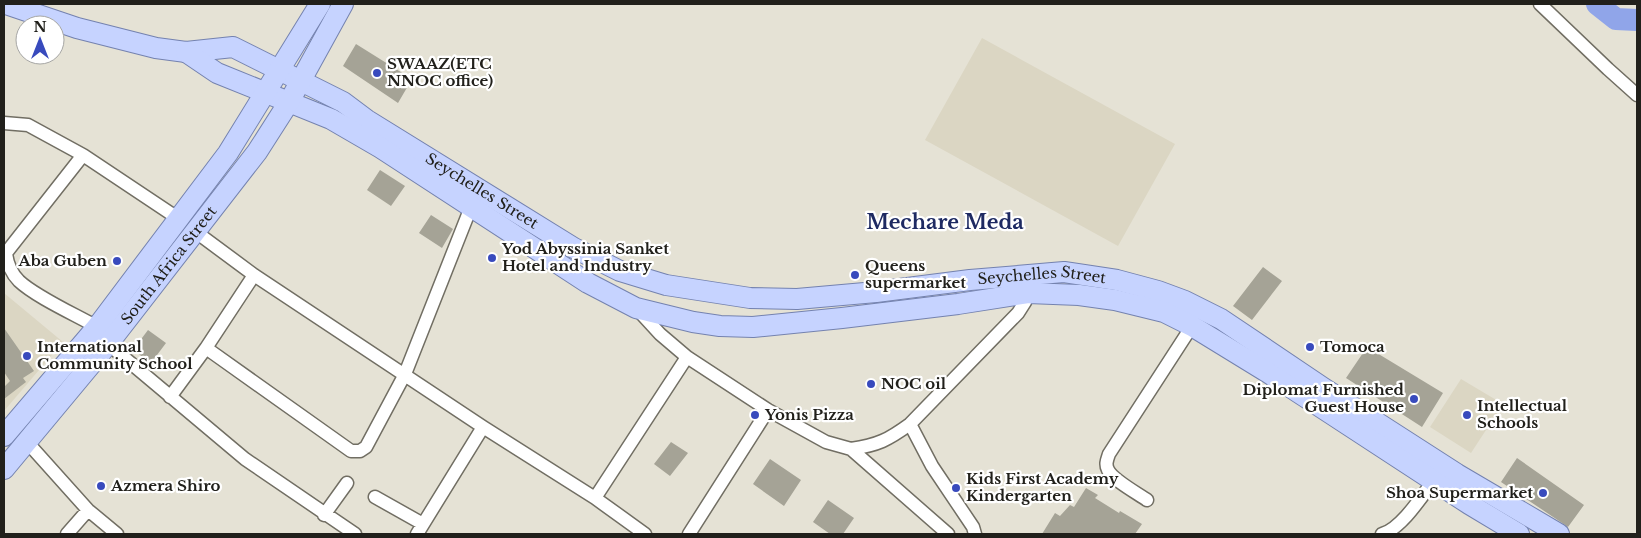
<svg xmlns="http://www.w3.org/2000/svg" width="1641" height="538" font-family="'Libre Baskerville',serif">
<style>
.built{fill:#dbd6c3}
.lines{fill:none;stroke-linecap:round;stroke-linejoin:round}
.river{stroke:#90a5e9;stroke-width:22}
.building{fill:#a5a396}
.minor-casing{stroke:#716e63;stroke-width:15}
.primary-casing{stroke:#7482af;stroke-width:22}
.minor{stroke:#fff;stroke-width:12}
.primary{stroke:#c6d3ff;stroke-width:20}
.poi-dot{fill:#384abd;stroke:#fff;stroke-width:2}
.labels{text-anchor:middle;stroke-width:4.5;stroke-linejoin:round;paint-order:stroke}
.poi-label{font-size:15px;font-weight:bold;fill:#21201b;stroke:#fff;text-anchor:start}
.street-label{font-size:15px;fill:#21201b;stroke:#fff}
.district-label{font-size:20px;font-weight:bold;fill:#1e2a62;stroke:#fff}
</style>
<rect width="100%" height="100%" fill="#e5e2d5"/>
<!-- built -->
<path class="built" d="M 982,38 L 1175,144 L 1118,246 L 925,140 Z
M 4,293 L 63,342 L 4,411 Z
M 1461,379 L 1503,404 L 1471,453 L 1430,427 Z"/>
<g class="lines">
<!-- river -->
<path class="river" d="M 1597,4 L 1616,19 L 1637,20"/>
</g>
<!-- building -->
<path class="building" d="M 356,44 L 412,79 L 398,103 L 343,66 Z
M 380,170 L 405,186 L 391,206 L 367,190 Z
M 431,215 L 453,229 L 442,248 L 419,233 Z
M 1263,267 L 1282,281 L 1252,320 L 1233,306 Z
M 4,328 L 34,371 L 23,378 L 26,382 L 4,399 L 4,387 L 10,381 L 4,372 Z
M 148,330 L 166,343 L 151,363 L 133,350 Z
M 1367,347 L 1443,393 L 1422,427 L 1346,378 Z
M 671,442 L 688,453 L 670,476 L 654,464 Z
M 1517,458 L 1584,505 L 1568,527 L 1501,482 Z
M 770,459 L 801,480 L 784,506 L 753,484 Z
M 1086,488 L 1098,495 L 1095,498 L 1119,513 L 1120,511 L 1142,524 L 1135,534 L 1042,534 L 1055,513 L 1060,516 L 1070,505 L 1074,507 Z
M 828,500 L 854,518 L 843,534 L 830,534 L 813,522 Z"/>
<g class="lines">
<defs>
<path id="minor" d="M 1540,4 L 1608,69 L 1637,95
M 4,123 L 28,125 L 83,155 L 179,219
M 83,155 L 6,253 C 7,263 12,274 19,281 C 36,297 76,315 97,327
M 196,232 L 254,275 L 483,427 L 595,498 L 645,534
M 638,310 L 660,334 L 687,357 L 768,410 L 826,442 L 851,449 L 948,534
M 108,344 L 245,459 L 355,534
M 206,348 L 351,451 L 360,451 L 366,447 L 405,374 L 471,207
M 170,397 L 206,348 L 254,275
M 910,424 L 932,466 L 973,527 L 975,534
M 27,442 L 88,510 L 117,534
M 851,449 C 878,445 888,440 910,424 L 1018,313 L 1025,302 L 1029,289
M 375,497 L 423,524
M 595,498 L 687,357
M 1147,500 C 1137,493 1113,480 1108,470 C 1105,464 1107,460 1109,454 L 1192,326
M 324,515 L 347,483
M 67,534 L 88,510
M 417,534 L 483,427
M 689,534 L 768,410
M 1382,534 C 1401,529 1422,496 1434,480"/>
<g id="primary">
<path id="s1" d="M 6,4 L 77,28 L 156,48 L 186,52 L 233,47 L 343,102 L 367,120 L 574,248 L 620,271 L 666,285 L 750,298 L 797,299 L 876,292 L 970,280 L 1064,272 L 1117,280 L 1158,291 L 1185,301 L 1221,319 L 1322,387 L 1457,474 L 1559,534"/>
<path d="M 186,52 L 217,73 L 331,119 L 381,148 L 588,283 L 636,308 L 693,322 L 720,326 L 753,327 L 842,318 L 958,304 L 1028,293 L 1079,295 L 1115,300 L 1164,312 L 1192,326 L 1267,372 L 1469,504 L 1519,534"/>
<path d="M 4,436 L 97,327 L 228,153 L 320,4"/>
<path id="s2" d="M 4,469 L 108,344 L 257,152 L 289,102 L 343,4"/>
</g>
</defs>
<!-- minor casing -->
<use href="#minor" class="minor-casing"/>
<!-- primary casing -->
<use href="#primary" class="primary-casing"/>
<!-- minor -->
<use href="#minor" class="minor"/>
<!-- primary -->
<use href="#primary" class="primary"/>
</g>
<!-- markers -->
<g class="poi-dot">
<circle cx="377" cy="73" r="5"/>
<circle cx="492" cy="258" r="5"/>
<circle cx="117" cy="261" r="5"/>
<circle cx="855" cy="275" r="5"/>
<circle cx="1310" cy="347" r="5"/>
<circle cx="27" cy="356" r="5"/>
<circle cx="871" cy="384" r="5"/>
<circle cx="1414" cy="399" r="5"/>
<circle cx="755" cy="415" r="5"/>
<circle cx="1467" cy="415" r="5"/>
<circle cx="101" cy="486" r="5"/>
<circle cx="956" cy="488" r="5"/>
<circle cx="1543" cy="493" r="5"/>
</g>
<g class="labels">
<!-- poi labels -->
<g class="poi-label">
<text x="387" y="69">SWAAZ(ETC<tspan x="387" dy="17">NNOC office)</tspan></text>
<text x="502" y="254">Yod Abyssinia Sanket<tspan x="502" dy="17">Hotel and Industry</tspan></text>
<text x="107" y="266" text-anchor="end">Aba Guben</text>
<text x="865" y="271">Queens<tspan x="865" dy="17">supermarket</tspan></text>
<text x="37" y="352">International<tspan x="37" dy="17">Community School</tspan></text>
<text x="1320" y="352">Tomoca</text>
<text x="881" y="389">NOC oil</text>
<text x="1404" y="395" text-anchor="end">Diplomat Furnished<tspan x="1404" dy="17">Guest House</tspan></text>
<text x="1477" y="411">Intellectual<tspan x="1477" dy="17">Schools</tspan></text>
<text x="765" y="420">Yonis Pizza</text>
<text x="966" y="484">Kids First Academy<tspan x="966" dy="17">Kindergarten</tspan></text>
<text x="111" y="491">Azmera Shiro</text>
<text x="1533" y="498" text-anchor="end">Shoa Supermarket</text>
</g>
<!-- street labels -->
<g class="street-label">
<text dy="5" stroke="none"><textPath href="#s1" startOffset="522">Seychelles Street</textPath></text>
<text dy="5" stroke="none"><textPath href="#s2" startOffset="262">South Africa Street</textPath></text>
<text dy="5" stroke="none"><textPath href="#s1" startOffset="1108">Seychelles Street</textPath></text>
</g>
<!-- district labels -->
<g class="district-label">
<text x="945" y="229">Mechare Meda</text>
</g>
</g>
<!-- border -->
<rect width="1641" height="538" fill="none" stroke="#21201b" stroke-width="10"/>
<!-- north arrow -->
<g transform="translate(40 40)"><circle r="24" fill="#ffffff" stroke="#a6a6a4"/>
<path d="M0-4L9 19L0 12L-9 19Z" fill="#384abd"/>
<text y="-8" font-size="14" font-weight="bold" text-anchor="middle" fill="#21201b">N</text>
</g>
</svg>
